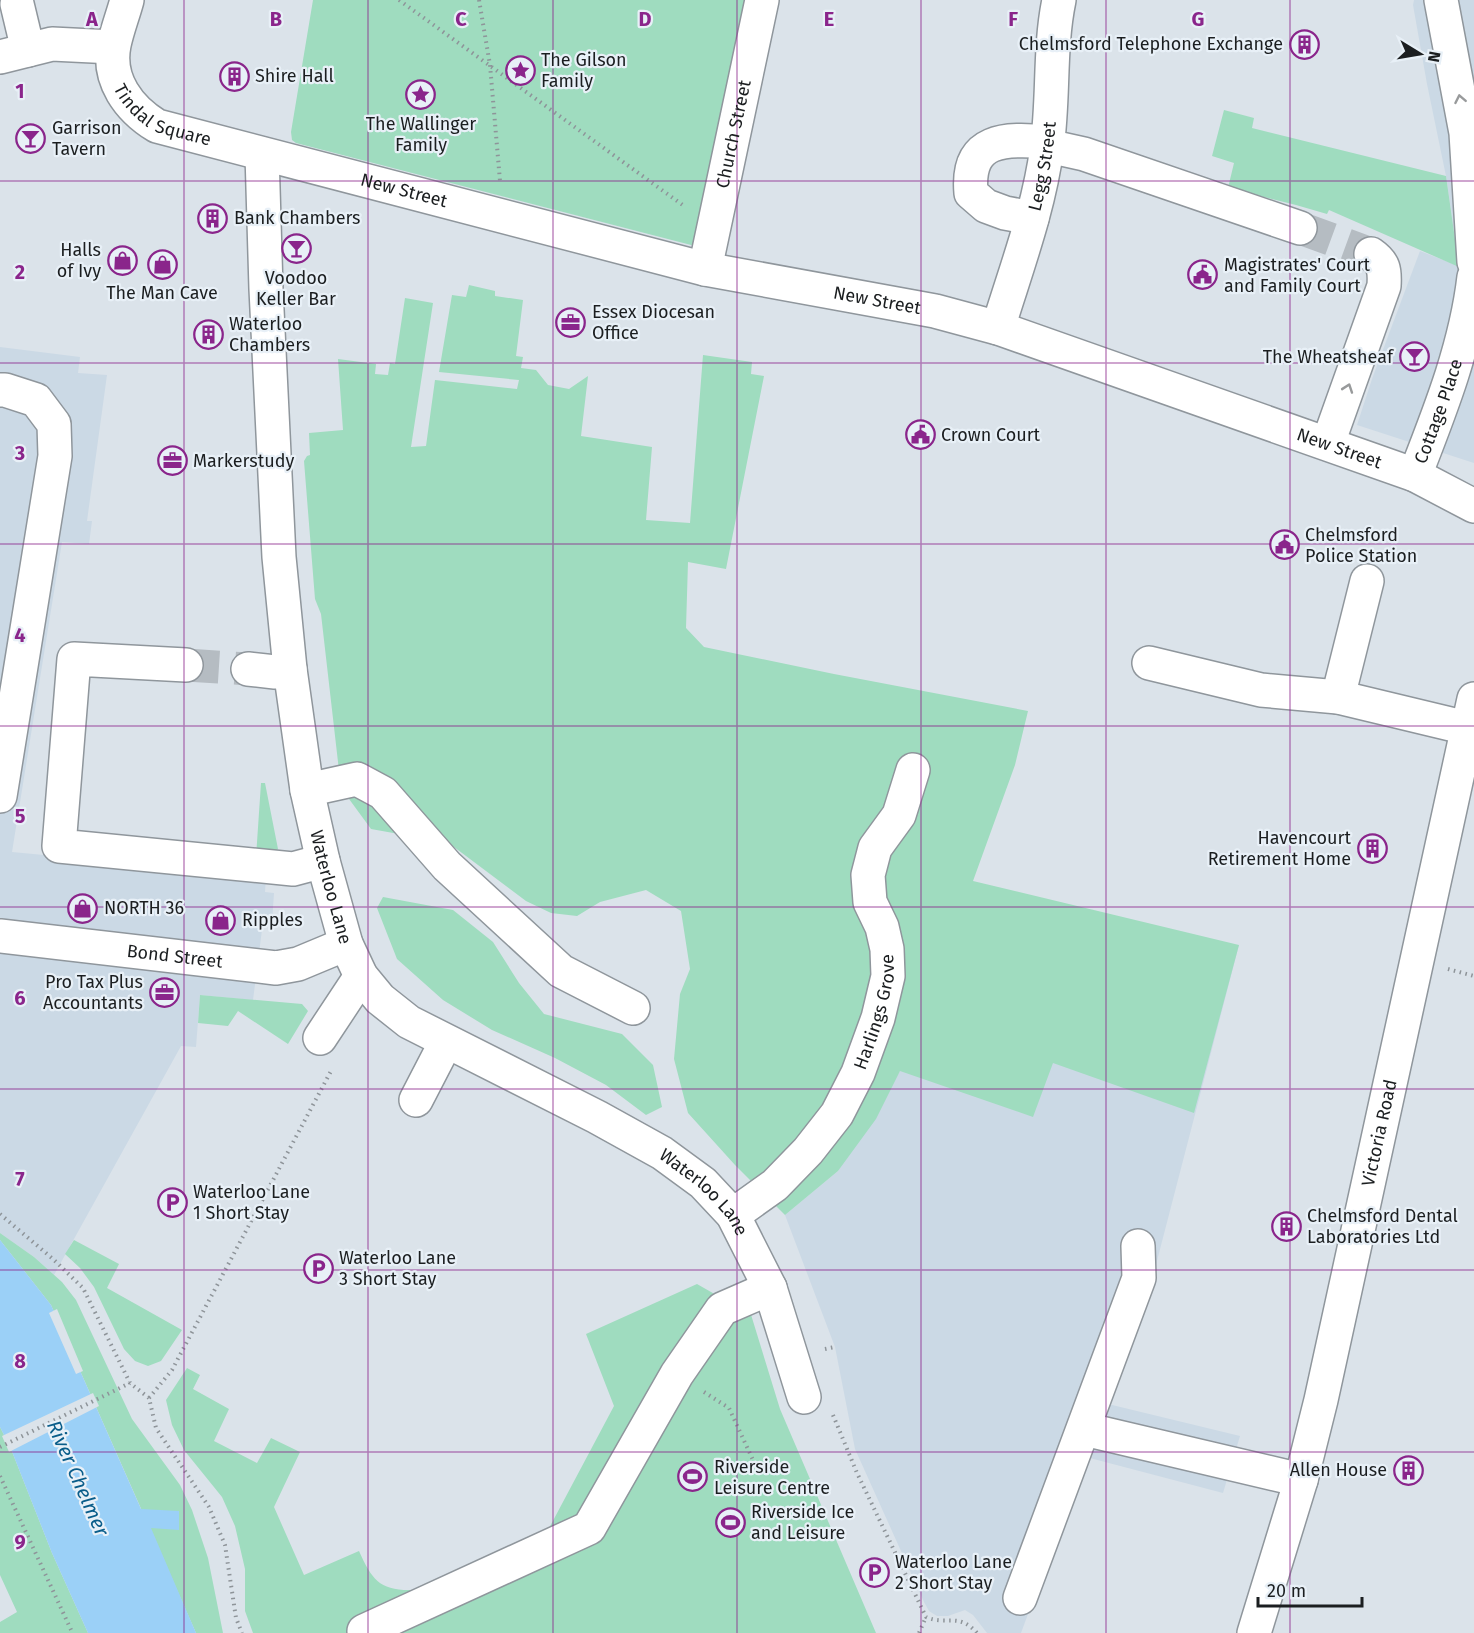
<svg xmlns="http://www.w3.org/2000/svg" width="1474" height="1633" font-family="'Fira Sans',sans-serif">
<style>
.built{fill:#cbd9e5}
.green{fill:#9fdcbf}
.water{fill:#9bd0f7}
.pier{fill:#dbe3ea}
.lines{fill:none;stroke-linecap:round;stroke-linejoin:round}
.minor-tunnel{stroke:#b5bcc2;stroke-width:33;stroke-dasharray:33 16;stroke-linecap:butt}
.minor-casing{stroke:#8f969c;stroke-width:36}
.major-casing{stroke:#8f969c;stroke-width:36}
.path{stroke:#8e9499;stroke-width:4;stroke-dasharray:1.5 4.5;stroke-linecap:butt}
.minor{stroke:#fff;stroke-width:33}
.major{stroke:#fff;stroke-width:33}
.oneway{stroke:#989a9b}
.grid{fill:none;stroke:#8a258b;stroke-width:1.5;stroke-opacity:0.55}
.labels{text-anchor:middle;stroke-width:4.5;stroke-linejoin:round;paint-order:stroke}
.poi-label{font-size:18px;fill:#1b1e20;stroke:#e8f0f7;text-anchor:start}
.street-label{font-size:18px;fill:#1b1e20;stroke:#e8f0f7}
.water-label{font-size:20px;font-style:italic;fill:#0a5d8a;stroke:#e8f0f7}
.grid-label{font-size:20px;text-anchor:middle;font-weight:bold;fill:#8a258b;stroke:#e8f0f7;stroke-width:4.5;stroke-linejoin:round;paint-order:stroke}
</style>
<rect width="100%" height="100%" fill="#dbe3ea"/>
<!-- built -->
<path class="built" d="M 1414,0 L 1474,0 L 1474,463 L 1357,425 L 1372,379 L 1420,251 L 1459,266 L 1446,176 L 1427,84 L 1413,5 Z
M 0,347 L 80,357 L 78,373 L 107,375 L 87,521 L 92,521 L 89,544 L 62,542 L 12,852 L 266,876 L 265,892 L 274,893 L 272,922 L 263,922 L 253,1000 L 200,995 L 196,1047 L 181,1046 L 54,1275 L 34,1257 L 0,1233 Z
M 1239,945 L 1152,1280 L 1108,1404 L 1240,1436 L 1223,1493 L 1086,1457 L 1021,1633 L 987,1633 L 973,1615 L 965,1610 L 948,1616 L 937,1616 L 929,1611 L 924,1602 L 855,1449 L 835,1347 L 785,1215 L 838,1171 L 900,1071 Z"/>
<!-- green -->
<path class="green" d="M 313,0 L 750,0 L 695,246 L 296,143 L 292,140 L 291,132 Z
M 1224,110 L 1254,118 L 1252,128 L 1446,176 L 1459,267 L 1329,210 L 1327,214 L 1296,205 L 1228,188 L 1234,163 L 1212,156 Z
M 469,285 L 495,291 L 495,296 L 523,300 L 516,356 L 523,357 L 521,368 L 536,370 L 548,385 L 569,389 L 588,376 L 581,436 L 652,447 L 646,520 L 690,523 L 703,355 L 752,362 L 751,374 L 764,376 L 726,569 L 688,562 L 686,628 L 704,647 L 834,674 L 1028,711 L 1015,765 L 973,881 L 1239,945 L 1194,1113 L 1053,1063 L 1033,1117 L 900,1071 L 876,1119 L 838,1171 L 785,1215 L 735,1165 L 688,1113 L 674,1059 L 680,994 L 690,969 L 681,911 L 646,890 L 600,902 L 577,916 L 551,913 L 526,901 L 438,835 L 410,836 L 371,829 L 341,788 L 321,614 L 315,599 L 304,461 L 307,456 L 310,455 L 309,433 L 343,430 L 338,359 L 376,364 L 375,374 L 388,375 L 390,363 L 395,364 L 405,298 L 433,303 L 411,447 L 426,446 L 435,380 L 517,389 L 519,380 L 439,372 L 452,295 L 466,297 Z
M 261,783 L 265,783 L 278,849 L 269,858 L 256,857 Z
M 383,897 L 453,910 L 493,942 L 519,983 L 544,1014 L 622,1034 L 653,1065 L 662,1107 L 646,1115 L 606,1085 L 555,1058 L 492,1030 L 443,1000 L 397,959 L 377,908 Z
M 200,995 L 302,1004 L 308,1011 L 288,1044 L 238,1011 L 228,1026 L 198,1023 Z
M 0,1233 L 34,1257 L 62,1282 L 76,1300 L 132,1419 L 180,1485 L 192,1510 L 208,1558 L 223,1633 L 196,1633 L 51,1305 L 0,1240 Z
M 74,1240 L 119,1264 L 107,1288 L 182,1330 L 161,1361 L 148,1366 L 135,1361 L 124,1349 L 94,1287 L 80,1268 L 65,1254 Z
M 741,1282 L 780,1409 L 876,1633 L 253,1633 L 245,1611 L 245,1569 L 235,1526 L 222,1497 L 184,1450 L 172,1425 L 166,1400 L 187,1368 L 200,1375 L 193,1389 L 229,1409 L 214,1441 L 257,1463 L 271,1438 L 300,1452 L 274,1507 L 304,1575 L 359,1551 C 372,1580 380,1591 413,1590 L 547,1532 L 614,1406 L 586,1334 L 697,1284 L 718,1296 Z
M 0,1427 L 11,1449 L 52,1553 L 88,1633 L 0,1633 L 0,1622 L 17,1612 L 0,1575 Z"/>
<!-- water -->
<path class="water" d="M 0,1240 L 51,1305 L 141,1509 L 179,1511 L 179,1530 L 151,1528 L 196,1633 L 88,1633 L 52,1553 L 11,1449 L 0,1427 Z"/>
<!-- pier -->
<path class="pier" d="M 57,1309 L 83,1371 L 76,1374 L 49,1313 Z
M 93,1393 L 99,1406 L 9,1452 L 2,1436 Z"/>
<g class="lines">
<!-- minor-tunnel -->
<path class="minor-tunnel" d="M 1300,228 L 1371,254
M 186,665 L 248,669"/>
<defs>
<g id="minor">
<path id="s1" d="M 127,0 C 123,15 117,30 114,45 C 107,80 129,109 157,126 L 705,269 L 935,311 L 998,328 L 1415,475 L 1474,506"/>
<path d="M 1441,0 L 1466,133 L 1474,262"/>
<path d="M 17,4 L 28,50"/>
<path d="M 0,57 L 52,44 L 113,47"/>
<path d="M 1048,146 L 1084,154 L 1300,228"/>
<path id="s2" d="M 262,154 L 266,289 L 279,557 L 290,669 L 307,790 L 323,861 L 346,944 L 361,976 L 380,999 L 409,1022 L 597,1117 L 662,1153 L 703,1183 L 733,1215 L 770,1288 L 804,1397"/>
<path d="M 1032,218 L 1005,213 L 986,206 L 971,193 C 966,138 1005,138 1048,142"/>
<path id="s3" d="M 705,269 L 762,0"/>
<path id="s4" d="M 998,328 C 1016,269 1039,209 1047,147 C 1054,98 1049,48 1059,0"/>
<path d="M 0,390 L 5,390 L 36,400 L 54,424 L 55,456 L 0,796"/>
<path d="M 1328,443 L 1384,286 C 1385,270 1384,263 1371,254"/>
<path id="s5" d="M 1415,475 C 1440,411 1466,346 1474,277"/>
<path d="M 1149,663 L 1261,690 L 1338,697 L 1467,728"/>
<path d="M 186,665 L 74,659 L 59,846 L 293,869 L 323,861"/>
<path d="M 248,669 L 275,672 L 290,669"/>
<path d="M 1338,697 L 1367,581"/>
<path d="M 307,790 L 357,779 L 383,793 L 447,866 L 561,971 L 633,1008"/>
<path id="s6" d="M 0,936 L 276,968 L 298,964 L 346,944"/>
<path d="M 320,1038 L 361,976"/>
<path d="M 416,1100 L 446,1042"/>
<path id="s7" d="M 733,1215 L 775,1185 L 808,1151 L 837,1114 L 858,1073 L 878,1018 L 888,976 L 887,949 L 882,927 L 870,902 L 868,875 L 875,848 L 899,815 L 913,770"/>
<path d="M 1084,1429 L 1301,1480"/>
<path d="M 1020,1598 L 1139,1278 L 1138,1246"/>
<path d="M 364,1631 L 589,1528 L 677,1374 L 722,1309 L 770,1288"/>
</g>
<g id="major">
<path id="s8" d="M 1254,1633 L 1301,1480 L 1321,1400 L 1474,699"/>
</g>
</defs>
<!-- minor casing -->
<use href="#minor" class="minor-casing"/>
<!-- major casing -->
<use href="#major" class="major-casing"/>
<!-- path -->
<path class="path" d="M 399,0 L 684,206
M 479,0 L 490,65 L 500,181
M 1448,969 L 1474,976
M 0,1214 L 53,1259 L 83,1288 L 130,1383 L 149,1398 L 156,1428 L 209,1507 L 225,1545 L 236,1618 L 242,1633
M 825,1349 L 835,1347
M 704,1392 L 729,1408 L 758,1471
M 149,1398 L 172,1370 L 331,1071
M 833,1415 L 857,1473 L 926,1617 C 946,1626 959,1612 977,1633
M 0,1447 L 130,1383
M 0,1476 L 72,1632 L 71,1633
M 919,1633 L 926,1617"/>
<!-- minor -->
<use href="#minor" class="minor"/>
<!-- major -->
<use href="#major" class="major"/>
</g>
<!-- one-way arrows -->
<defs><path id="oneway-chevron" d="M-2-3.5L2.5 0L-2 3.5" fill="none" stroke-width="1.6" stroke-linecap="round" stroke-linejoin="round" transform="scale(1.5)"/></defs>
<g class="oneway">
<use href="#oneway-chevron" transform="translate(1460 99) rotate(-101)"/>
<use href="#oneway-chevron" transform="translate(1348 388) rotate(-71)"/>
</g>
<!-- grid -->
<path class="grid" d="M 184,0 L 184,1633M 368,0 L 368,1633M 553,0 L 553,1633M 737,0 L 737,1633M 921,0 L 921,1633M 1106,0 L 1106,1633M 1290,0 L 1290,1633M 0,181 L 1474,181M 0,363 L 1474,363M 0,544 L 1474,544M 0,726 L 1474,726M 0,907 L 1474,907M 0,1089 L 1474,1089M 0,1270 L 1474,1270M 0,1452 L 1474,1452"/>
<!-- icons -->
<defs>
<symbol id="building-ring" viewBox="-11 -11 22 22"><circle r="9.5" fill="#e8f0f7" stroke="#8a258b" stroke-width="1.5"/><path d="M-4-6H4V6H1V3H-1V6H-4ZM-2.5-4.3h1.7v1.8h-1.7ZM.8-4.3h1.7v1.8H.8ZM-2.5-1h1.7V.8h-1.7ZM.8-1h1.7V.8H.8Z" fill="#8a258b"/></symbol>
<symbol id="sight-ring" viewBox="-11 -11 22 22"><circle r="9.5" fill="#e8f0f7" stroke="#8a258b" stroke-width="1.5"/><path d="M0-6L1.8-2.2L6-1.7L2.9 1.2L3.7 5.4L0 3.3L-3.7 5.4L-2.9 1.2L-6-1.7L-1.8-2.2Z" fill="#8a258b"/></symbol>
<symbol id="bar-ring" viewBox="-11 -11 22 22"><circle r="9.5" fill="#e8f0f7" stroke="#8a258b" stroke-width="1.5"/><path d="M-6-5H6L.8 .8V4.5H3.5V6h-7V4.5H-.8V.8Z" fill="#8a258b"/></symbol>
<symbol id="shop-ring" viewBox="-11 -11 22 22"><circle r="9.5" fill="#e8f0f7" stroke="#8a258b" stroke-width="1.5"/><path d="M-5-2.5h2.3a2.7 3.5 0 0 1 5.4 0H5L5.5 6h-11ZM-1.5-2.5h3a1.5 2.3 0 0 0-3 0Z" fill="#8a258b"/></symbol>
<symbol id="civic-ring" viewBox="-11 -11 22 22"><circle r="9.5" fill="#e8f0f7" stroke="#8a258b" stroke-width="1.5"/><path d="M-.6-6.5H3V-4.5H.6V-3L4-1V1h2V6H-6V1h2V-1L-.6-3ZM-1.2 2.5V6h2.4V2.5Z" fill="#8a258b"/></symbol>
<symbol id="office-ring" viewBox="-11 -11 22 22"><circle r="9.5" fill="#e8f0f7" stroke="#8a258b" stroke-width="1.5"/><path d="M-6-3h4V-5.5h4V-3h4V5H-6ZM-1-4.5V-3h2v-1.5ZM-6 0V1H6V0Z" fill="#8a258b"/></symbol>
<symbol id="parking-ring" viewBox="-11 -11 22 22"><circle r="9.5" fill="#e8f0f7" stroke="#8a258b" stroke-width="1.5"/><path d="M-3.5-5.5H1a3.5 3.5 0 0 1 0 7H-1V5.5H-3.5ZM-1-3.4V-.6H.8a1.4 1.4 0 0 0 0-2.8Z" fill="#8a258b"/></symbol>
<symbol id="stadium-ring" viewBox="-11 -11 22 22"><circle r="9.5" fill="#e8f0f7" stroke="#8a258b" stroke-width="1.5"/><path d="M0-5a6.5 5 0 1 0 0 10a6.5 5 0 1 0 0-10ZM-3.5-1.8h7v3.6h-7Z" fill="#8a258b"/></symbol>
</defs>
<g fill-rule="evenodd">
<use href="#building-ring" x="1288" y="28" width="33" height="33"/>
<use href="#sight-ring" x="504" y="54" width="33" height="33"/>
<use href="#building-ring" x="218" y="60" width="33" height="33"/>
<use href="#sight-ring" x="404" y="78" width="33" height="33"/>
<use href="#bar-ring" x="14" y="122" width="33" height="33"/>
<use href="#building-ring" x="196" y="202" width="33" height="33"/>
<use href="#bar-ring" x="280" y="232" width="33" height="33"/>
<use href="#shop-ring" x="106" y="244" width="33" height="33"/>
<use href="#shop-ring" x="146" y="248" width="33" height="33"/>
<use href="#civic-ring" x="1186" y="258" width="33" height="33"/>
<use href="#office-ring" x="554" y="306" width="33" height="33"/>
<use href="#building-ring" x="192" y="318" width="33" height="33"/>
<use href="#bar-ring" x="1398" y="340" width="33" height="33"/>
<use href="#civic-ring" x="904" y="418" width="33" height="33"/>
<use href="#office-ring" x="156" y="444" width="33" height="33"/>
<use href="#civic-ring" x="1268" y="528" width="33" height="33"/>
<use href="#building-ring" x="1356" y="832" width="33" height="33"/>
<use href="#shop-ring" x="66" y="892" width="33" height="33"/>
<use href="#shop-ring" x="204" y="904" width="33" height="33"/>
<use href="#office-ring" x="148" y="976" width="33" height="33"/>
<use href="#parking-ring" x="156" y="1186" width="33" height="33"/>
<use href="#building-ring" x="1270" y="1210" width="33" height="33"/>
<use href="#parking-ring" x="302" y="1252" width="33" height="33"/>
<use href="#building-ring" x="1392" y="1454" width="33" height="33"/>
<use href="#stadium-ring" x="676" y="1460" width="33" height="33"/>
<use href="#stadium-ring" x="714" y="1506" width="33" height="33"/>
<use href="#parking-ring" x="858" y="1556" width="33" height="33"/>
</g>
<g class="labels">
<!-- poi labels -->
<g class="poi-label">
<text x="1283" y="50" text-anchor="end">Chelmsford Telephone Exchange</text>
<text x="541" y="66">The Gilson<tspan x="541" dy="21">Family</tspan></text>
<text x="255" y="82">Shire Hall</text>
<text x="421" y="130" text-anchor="middle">The Wallinger<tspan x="421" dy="21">Family</tspan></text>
<text x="52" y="134">Garrison<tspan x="52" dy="21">Tavern</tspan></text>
<text x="234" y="224">Bank Chambers</text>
<text x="101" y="256" text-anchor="end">Halls<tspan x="101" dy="21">of Ivy</tspan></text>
<text x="1224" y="271">Magistrates' Court<tspan x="1224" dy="21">and Family Court</tspan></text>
<text x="296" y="284" text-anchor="middle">Voodoo<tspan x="296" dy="21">Keller Bar</tspan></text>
<text x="162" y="299" text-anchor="middle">The Man Cave</text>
<text x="592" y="318">Essex Diocesan<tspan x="592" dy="21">Office</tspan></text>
<text x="229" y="330">Waterloo<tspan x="229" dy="21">Chambers</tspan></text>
<text x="1393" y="363" text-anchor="end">The Wheatsheaf</text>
<text x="941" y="441">Crown Court</text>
<text x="193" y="467">Markerstudy</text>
<text x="1305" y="541">Chelmsford<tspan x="1305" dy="21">Police Station</tspan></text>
<text x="1351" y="844" text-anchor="end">Havencourt<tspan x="1351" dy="21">Retirement Home</tspan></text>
<text x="104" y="914">NORTH 36</text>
<text x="242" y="926">Ripples</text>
<text x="143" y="988" text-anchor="end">Pro Tax Plus<tspan x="143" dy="21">Accountants</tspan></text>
<text x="193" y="1198">Waterloo Lane<tspan x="193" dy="21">1 Short Stay</tspan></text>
<text x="1307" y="1222">Chelmsford Dental<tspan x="1307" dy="21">Laboratories Ltd</tspan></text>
<text x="339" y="1264">Waterloo Lane<tspan x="339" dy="21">3 Short Stay</tspan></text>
<text x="714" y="1473">Riverside<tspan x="714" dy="21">Leisure Centre</tspan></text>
<text x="1387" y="1476" text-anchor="end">Allen House</text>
<text x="751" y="1518">Riverside Ice<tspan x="751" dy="21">and Leisure</tspan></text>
<text x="895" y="1568">Waterloo Lane<tspan x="895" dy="21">2 Short Stay</tspan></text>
</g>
<!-- street labels -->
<g class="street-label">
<text dy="6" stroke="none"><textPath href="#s1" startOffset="144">Tindal Square</textPath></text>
<text dy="6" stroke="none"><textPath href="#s3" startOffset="138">Church Street</textPath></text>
<text dy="6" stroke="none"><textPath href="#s4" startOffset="168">Legg Street</textPath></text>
<text dy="6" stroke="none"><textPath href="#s1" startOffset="400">New Street</textPath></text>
<text dy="6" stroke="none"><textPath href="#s1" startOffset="886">New Street</textPath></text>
<text dy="6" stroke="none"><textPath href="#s5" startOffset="68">Cottage Place</textPath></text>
<text dy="6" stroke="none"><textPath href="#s1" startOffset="1372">New Street</textPath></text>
<text dy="6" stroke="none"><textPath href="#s2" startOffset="738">Waterloo Lane</textPath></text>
<text dy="6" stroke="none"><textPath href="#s6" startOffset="176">Bond Street</textPath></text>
<text dy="6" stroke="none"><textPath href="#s7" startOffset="256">Harlings Grove</textPath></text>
<text dy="6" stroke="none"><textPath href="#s8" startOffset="516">Victoria Road</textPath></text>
<text dy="6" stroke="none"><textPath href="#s2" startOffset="1242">Waterloo Lane</textPath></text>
</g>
<!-- water labels -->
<g class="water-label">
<text transform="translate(78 1478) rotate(66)" y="7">River Chelmer</text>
</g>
</g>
<g class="grid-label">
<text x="92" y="26">A</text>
<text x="276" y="26">B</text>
<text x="461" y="26">C</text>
<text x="645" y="26">D</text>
<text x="829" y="26">E</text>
<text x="1013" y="26">F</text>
<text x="1198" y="26">G</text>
<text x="20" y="98">1</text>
<text x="20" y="279">2</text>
<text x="20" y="460">3</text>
<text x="20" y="642">4</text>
<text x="20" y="823">5</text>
<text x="20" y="1005">6</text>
<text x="20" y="1186">7</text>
<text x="20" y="1368">8</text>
<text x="20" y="1549">9</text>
</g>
<!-- north arrow -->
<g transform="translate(1420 54) rotate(101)" stroke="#e8f0f7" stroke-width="4.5" paint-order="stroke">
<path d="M0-4.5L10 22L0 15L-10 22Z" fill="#1b1e20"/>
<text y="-9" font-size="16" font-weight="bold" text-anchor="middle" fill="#1b1e20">N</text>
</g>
<!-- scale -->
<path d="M1258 1597v9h104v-9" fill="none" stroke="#1b1e20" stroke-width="3"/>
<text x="1267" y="1597" font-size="18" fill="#1b1e20" stroke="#e8f0f7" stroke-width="4.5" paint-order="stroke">20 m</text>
</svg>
